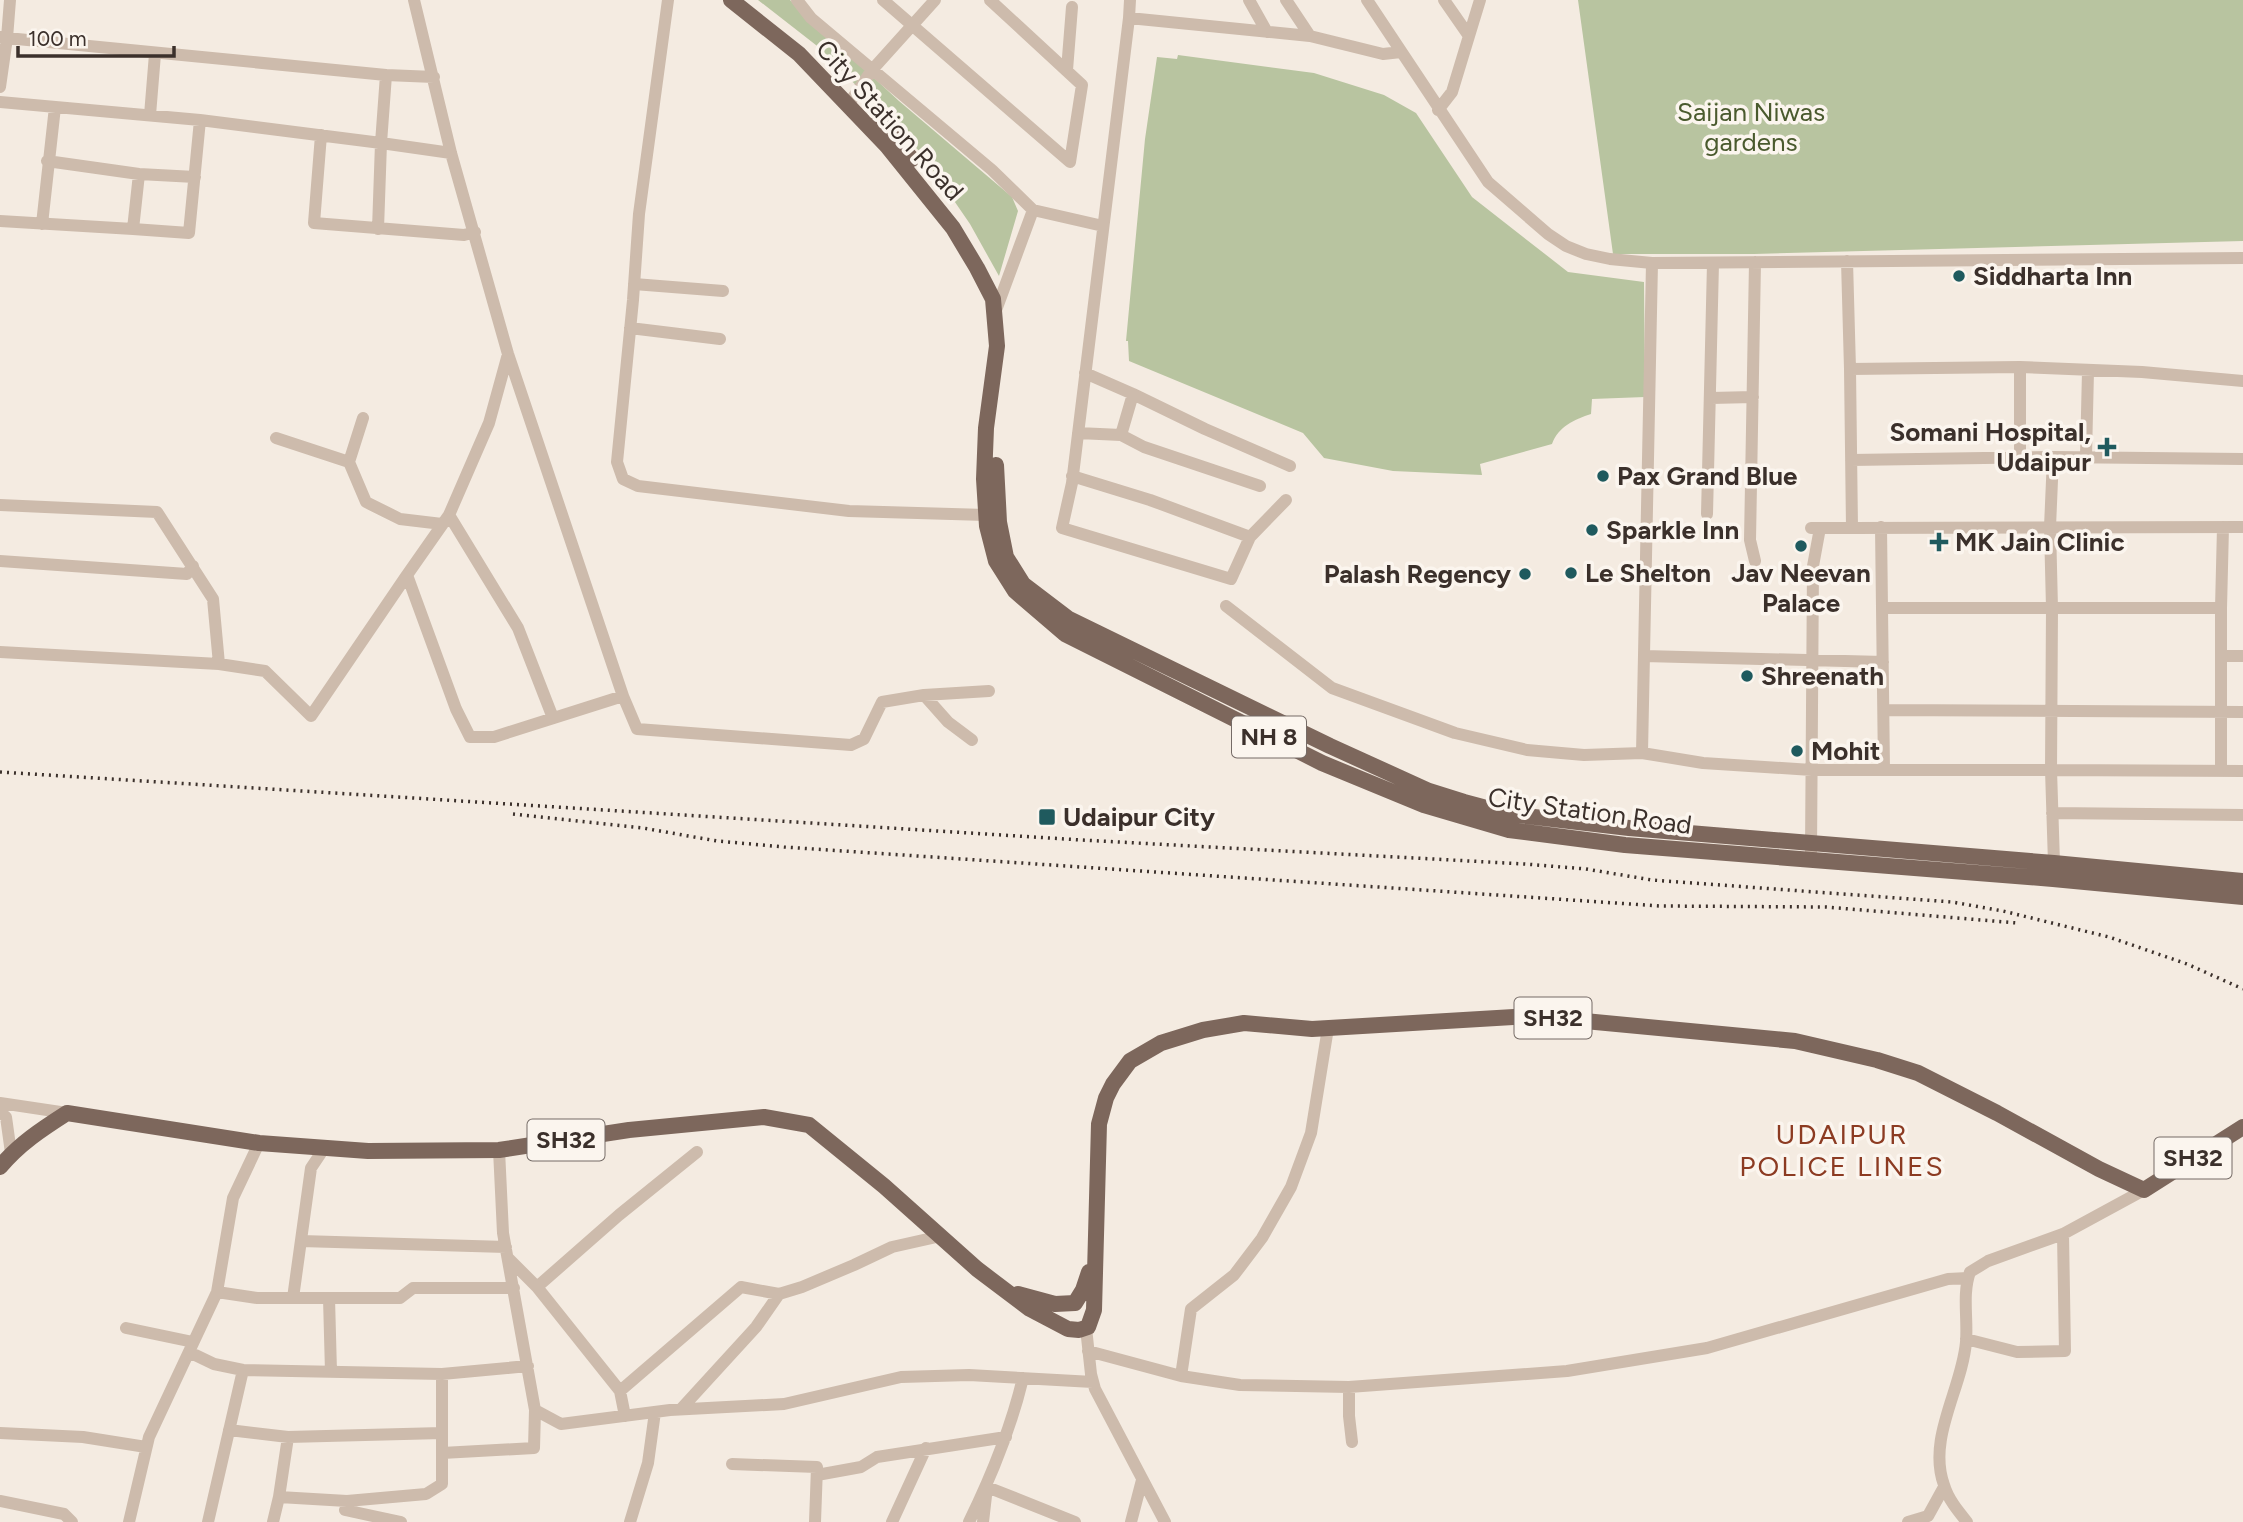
<svg xmlns="http://www.w3.org/2000/svg" width="2243" height="1522" font-family="Figtree,sans-serif">
<style>
.green{fill:#b8c4a0}
.lines{fill:none;stroke-linecap:round;stroke-linejoin:round}
.minor{stroke:#cdbbac;stroke-width:12}
.major{stroke:#7d675c;stroke-width:16}
.rail{stroke:#3b302b;stroke-width:3.5;stroke-dasharray:2 5;stroke-linecap:butt}
.poi-dot{fill:#1f5a5e;stroke:#fbf5ee;stroke-width:2.5}
.labels{text-anchor:middle;stroke-width:7;stroke-linejoin:round;paint-order:stroke}
.shield{fill:#fbf5ee;stroke:#756b66;stroke-width:2}
.shield-label{font-size:24px;font-weight:bold;fill:#3b302b}
.park-label{font-size:26px;fill:#4a5a2e;stroke:#fbf5ee}
.street-label{font-size:26px;fill:#3b302b;stroke:#fbf5ee}
.poi-label{font-size:26px;font-weight:bold;fill:#3b302b;stroke:#fbf5ee;text-anchor:start}
.neighbourhood-label{font-size:28px;letter-spacing:2px;fill:#8c3b22;stroke:#fbf5ee}
</style>
<rect width="100%" height="100%" fill="#f4ebe1"/>
<!-- green -->
<path class="green" d="M 758,0 L 790,0 L 899,101 L 1012,197 L 1018,211 L 999,276 L 970,224 L 922,154 L 821,49 Z
M 1578,0 L 2243,0 L 2243,241 L 1754,254 L 1613,254 Z
M 1178,55 L 1314,73 L 1384,95 L 1416,113 L 1472,197 L 1568,272 L 1644,282 L 1645,397 L 1592,399 L 1591,414 C 1575,419 1558,427 1552,444 L 1480,464 L 1482,475 L 1393,471 L 1324,458 L 1303,433 L 1129,361 L 1128,341 L 1126,341 L 1145,139 L 1157,57 L 1177,59 Z"/>
<g class="lines">
<!-- minor -->
<path class="minor" d="M 414,0 L 451,153 L 508,354 L 623,696
M 668,0 L 639,214 L 633,300 L 617,462 L 623,479 L 638,486 L 849,511 L 986,515
M 797,0 L 811,18 L 992,170 L 1033,210 L 995,313
M 883,0 L 1070,162 L 1082,85 L 990,0
M 1249,0 L 1267,32
M 1286,0 L 1310,36 L 1383,54 L 1401,52
M 1367,0 L 1488,182 L 1548,234 L 1566,246 L 1586,254 L 1610,259 L 1652,263 L 2243,258
M 1129,18 L 1130,0
M 1469,36 L 1480,0
M 0,37 L 7,38 L 10,0
M 1067,70 L 1072,7
M 0,87 L 7,38 L 386,75
M 0,102 L 200,120 L 381,143 L 386,75 L 434,77
M 848,105 L 872,70 L 935,0
M 1438,110 L 1452,92 L 1469,36 L 1444,0
M 150,115 L 155,54
M 321,135 L 314,223 L 464,235 L 475,232
M 47,161 L 139,174 L 195,177
M 139,174 L 133,229 L 189,233 L 200,120
M 1033,210 L 1103,226
M 0,221 L 133,229
M 42,224 L 55,107
M 378,229 L 381,143 L 451,153
M 1847,261 L 1850,369 L 2020,367 L 2020,457
M 634,284 L 723,291
M 630,328 L 720,339
M 508,354 L 489,423 L 449,515 L 407,575 L 456,709 L 470,737 L 494,737 L 623,696 L 637,729 L 851,745 L 864,739 L 882,702 L 924,695
M 2020,367 L 2142,372 L 2243,381
M 1850,369 L 1852,528 L 2243,527
M 1085,373 L 1133,394 L 1121,435 L 1144,447 L 1260,486
M 1133,394 L 1205,429 L 1290,466
M 1711,398 L 1753,397
M 363,418 L 349,462 L 366,502 L 400,519 L 442,524
M 1078,433 L 1121,435
M 276,438 L 349,462
M 2086,456 L 2088,371
M 2053,457 L 2243,459
M 1851,460 L 2053,457 L 2050,527 L 2052,608 L 1882,608
M 1072,476 L 1150,500 L 1250,537
M 1286,500 L 1250,537 L 1231,579 L 1062,528 L 1072,483 L 1129,18 L 1310,36
M 0,505 L 157,512 L 213,599 L 219,664
M 1707,514 L 1713,263
M 449,515 L 518,628 L 553,718
M 1881,527 L 1884,770
M 1811,528 L 1852,528
M 0,561 L 187,574 L 193,566
M 1755,561 L 1750,540 L 1755,262
M 1226,606 L 1332,688 L 1455,733 L 1527,750 L 1584,755 L 1642,753 L 1703,763 L 1812,770 L 2051,770 L 2052,608 L 2221,608 L 2221,771
M 2221,608 L 2223,527
M 0,652 L 219,664 L 265,671 L 311,716 L 407,575
M 1644,656 L 1883,662
M 2221,656 L 2243,656
M 1885,710 L 2243,712
M 972,740 L 948,722 L 924,695 L 989,691
M 1642,753 L 1652,263
M 2052,813 L 2243,815
M 1811,852 L 1813,566 L 1820,528
M 2054,863 L 2051,770 L 2243,771
M 0,1103 L 67,1113
M 0,1112 L 6,1117 L 11,1153
M 301,1241 L 506,1247
M 509,1259 L 537,1287 L 620,1391 L 625,1416
M 537,1287 L 619,1215 L 697,1152
M 217,1292 L 257,1298 L 400,1298 L 413,1288 L 514,1288
M 293,1298 L 311,1168 L 325,1147
M 329,1298 L 331,1372
M 126,1328 L 193,1342
M 1086,1328 L 1091,1374 L 1095,1389 L 1165,1522
M 1966,1339 L 2017,1352 L 2065,1351 L 2063,1234
M 1088,1351 L 1181,1376 L 1240,1385 L 1349,1387 L 1567,1371 L 1707,1348 L 1948,1279 L 1968,1278
M 189,1352 L 214,1364 L 243,1370 L 442,1374 L 528,1366
M 1181,1376 L 1191,1309 L 1234,1275 L 1262,1238 L 1291,1187 L 1311,1133 L 1328,1028
M 1349,1387 L 1349,1416 L 1352,1442
M 620,1391 L 741,1287 L 779,1294 L 802,1287 L 854,1265 L 892,1247 L 941,1236
M 681,1409 L 756,1327 L 779,1294
M 535,1410 L 561,1424 L 670,1410 L 784,1404 L 901,1377 L 969,1375 L 1093,1382
M 229,1430 L 288,1437 L 442,1433
M 0,1433 L 83,1437 L 146,1447
M 442,1453 L 534,1448 L 535,1410 L 503,1233 L 499,1150
M 732,1464 L 817,1467 L 815,1522
M 817,1475 L 861,1467 L 877,1457 L 1006,1437
M 279,1497 L 347,1501 L 426,1494 L 442,1484 L 442,1374
M 0,1501 L 64,1514 L 72,1522
M 345,1510 L 401,1522
M 129,1522 L 149,1437 L 217,1292 L 233,1198 L 259,1143
M 208,1522 L 243,1370
M 273,1522 L 279,1497 L 288,1437
M 630,1522 L 648,1463 L 655,1412
M 892,1522 L 926,1448
M 969,1522 C 992,1475 1011,1428 1023,1378
M 983,1522 L 987,1487 L 1075,1522
M 1131,1522 L 1142,1480
M 1908,1522 L 1928,1516 L 1944,1487
M 1967,1522 C 1958,1511 1948,1499 1944,1485 C 1927,1438 1962,1389 1966,1342 C 1968,1319 1962,1294 1970,1272 L 1988,1261 L 2063,1234 L 2144,1190"/>
<!-- major -->
<path class="major" d="M 731,0 L 799,54 L 887,146 L 953,228 L 977,268 L 993,299 L 997,346 L 986,428 L 984,479 L 987,526 L 996,561 L 1015,591 L 1065,634 L 1322,763 L 1424,805 L 1509,830 L 1625,845 L 2053,879 L 2243,897
M 876,118 L 912,159
M 996,465 L 999,522 L 1006,557 L 1023,584 L 1069,619 L 1330,746 L 1429,791 L 1464,802 L 1509,814 L 1629,828 L 2054,863 L 2243,881
M 0,1167 C 19,1144 42,1129 67,1113 L 259,1143 L 368,1151 L 499,1150 L 629,1130 L 764,1117 L 809,1125 L 884,1186 L 977,1269 L 1030,1309 L 1068,1329 L 1079,1330 L 1088,1327 L 1094,1310 L 1099,1124 L 1106,1098 L 1113,1084 L 1130,1061 L 1161,1043 L 1203,1030 L 1244,1023 L 1312,1029 L 1532,1016 L 1795,1041 L 1877,1060 L 1918,1073 L 1997,1113 L 2099,1169 L 2144,1190 L 2243,1127
M 1018,1294 L 1055,1304 L 1075,1303 L 1083,1290 L 1089,1272"/>
<!-- rail -->
<path class="rail" d="M 0,772 L 1081,840 L 1525,864 L 1586,869 L 1652,880 L 1952,902 L 2003,911 L 2109,937 L 2187,964 L 2243,989
M 513,814 L 643,828 L 717,841 L 784,847 L 1660,906 L 1826,907 L 2017,923"/>
</g>
<!-- markers -->
<g class="poi-dot">
<circle cx="1959" cy="276" r="7"/>
<path d="M2103.5 436.5h7v7h7v7h-7v7h-7v-7h-7v-7h7z"/>
<circle cx="1603" cy="476" r="7"/>
<circle cx="1592" cy="530" r="7"/>
<path d="M1935.5 531.5h7v7h7v7h-7v7h-7v-7h-7v-7h7z"/>
<circle cx="1801" cy="546" r="7"/>
<circle cx="1571" cy="573" r="7"/>
<circle cx="1525" cy="574" r="7"/>
<circle cx="1747" cy="676" r="7"/>
<circle cx="1797" cy="751" r="7"/>
<rect x="1038" y="808" width="18" height="18" rx="3.5"/>
</g>
<g class="labels">
<!-- shield labels -->
<g class="shield">
<rect x="1232" y="716.5" width="74" height="41" rx="5"/>
<rect x="1514.5" y="997.5" width="77" height="41" rx="5"/>
<rect x="527.5" y="1119.5" width="77" height="41" rx="5"/>
<rect x="2154.5" y="1137.5" width="77" height="41" rx="5"/>
</g>
<g class="shield-label">
<text x="1269" y="745">NH 8</text>
<text x="1553" y="1026">SH32</text>
<text x="566" y="1148">SH32</text>
<text x="2193" y="1166">SH32</text>
</g>
<!-- park labels -->
<g class="park-label">
<text x="1751" y="121">Saijan Niwas<tspan x="1751" dy="30">gardens</tspan></text>
</g>
<!-- street labels -->
<g class="street-label">
<text transform="translate(890 120) rotate(48)" y="9">City Station Road</text>
<text transform="translate(1590 811) rotate(8)" y="9">City Station Road</text>
</g>
<!-- poi labels -->
<g class="poi-label">
<text x="1973" y="285">Siddharta Inn</text>
<text x="2091" y="441" text-anchor="end">Somani Hospital,<tspan x="2091" dy="30">Udaipur</tspan></text>
<text x="1617" y="485">Pax Grand Blue</text>
<text x="1606" y="539">Sparkle Inn</text>
<text x="1955" y="551">MK Jain Clinic</text>
<text x="1585" y="582">Le Shelton</text>
<text x="1801" y="582" text-anchor="middle">Jav Neevan<tspan x="1801" dy="30">Palace</tspan></text>
<text x="1511" y="583" text-anchor="end">Palash Regency</text>
<text x="1761" y="685">Shreenath</text>
<text x="1811" y="760">Mohit</text>
<text x="1063" y="826">Udaipur City</text>
</g>
<!-- neighbourhood labels -->
<g class="neighbourhood-label">
<text x="1842" y="1144">UDAIPUR<tspan x="1842" dy="32">POLICE LINES</tspan></text>
</g>
</g>
<!-- scale -->
<path d="M18 46v10h156v-10" fill="none" stroke="#3b302b" stroke-width="3.5"/>
<text x="28" y="46" font-size="21" fill="#3b302b" stroke="#fbf5ee" stroke-width="5" paint-order="stroke">100 m</text>
</svg>
